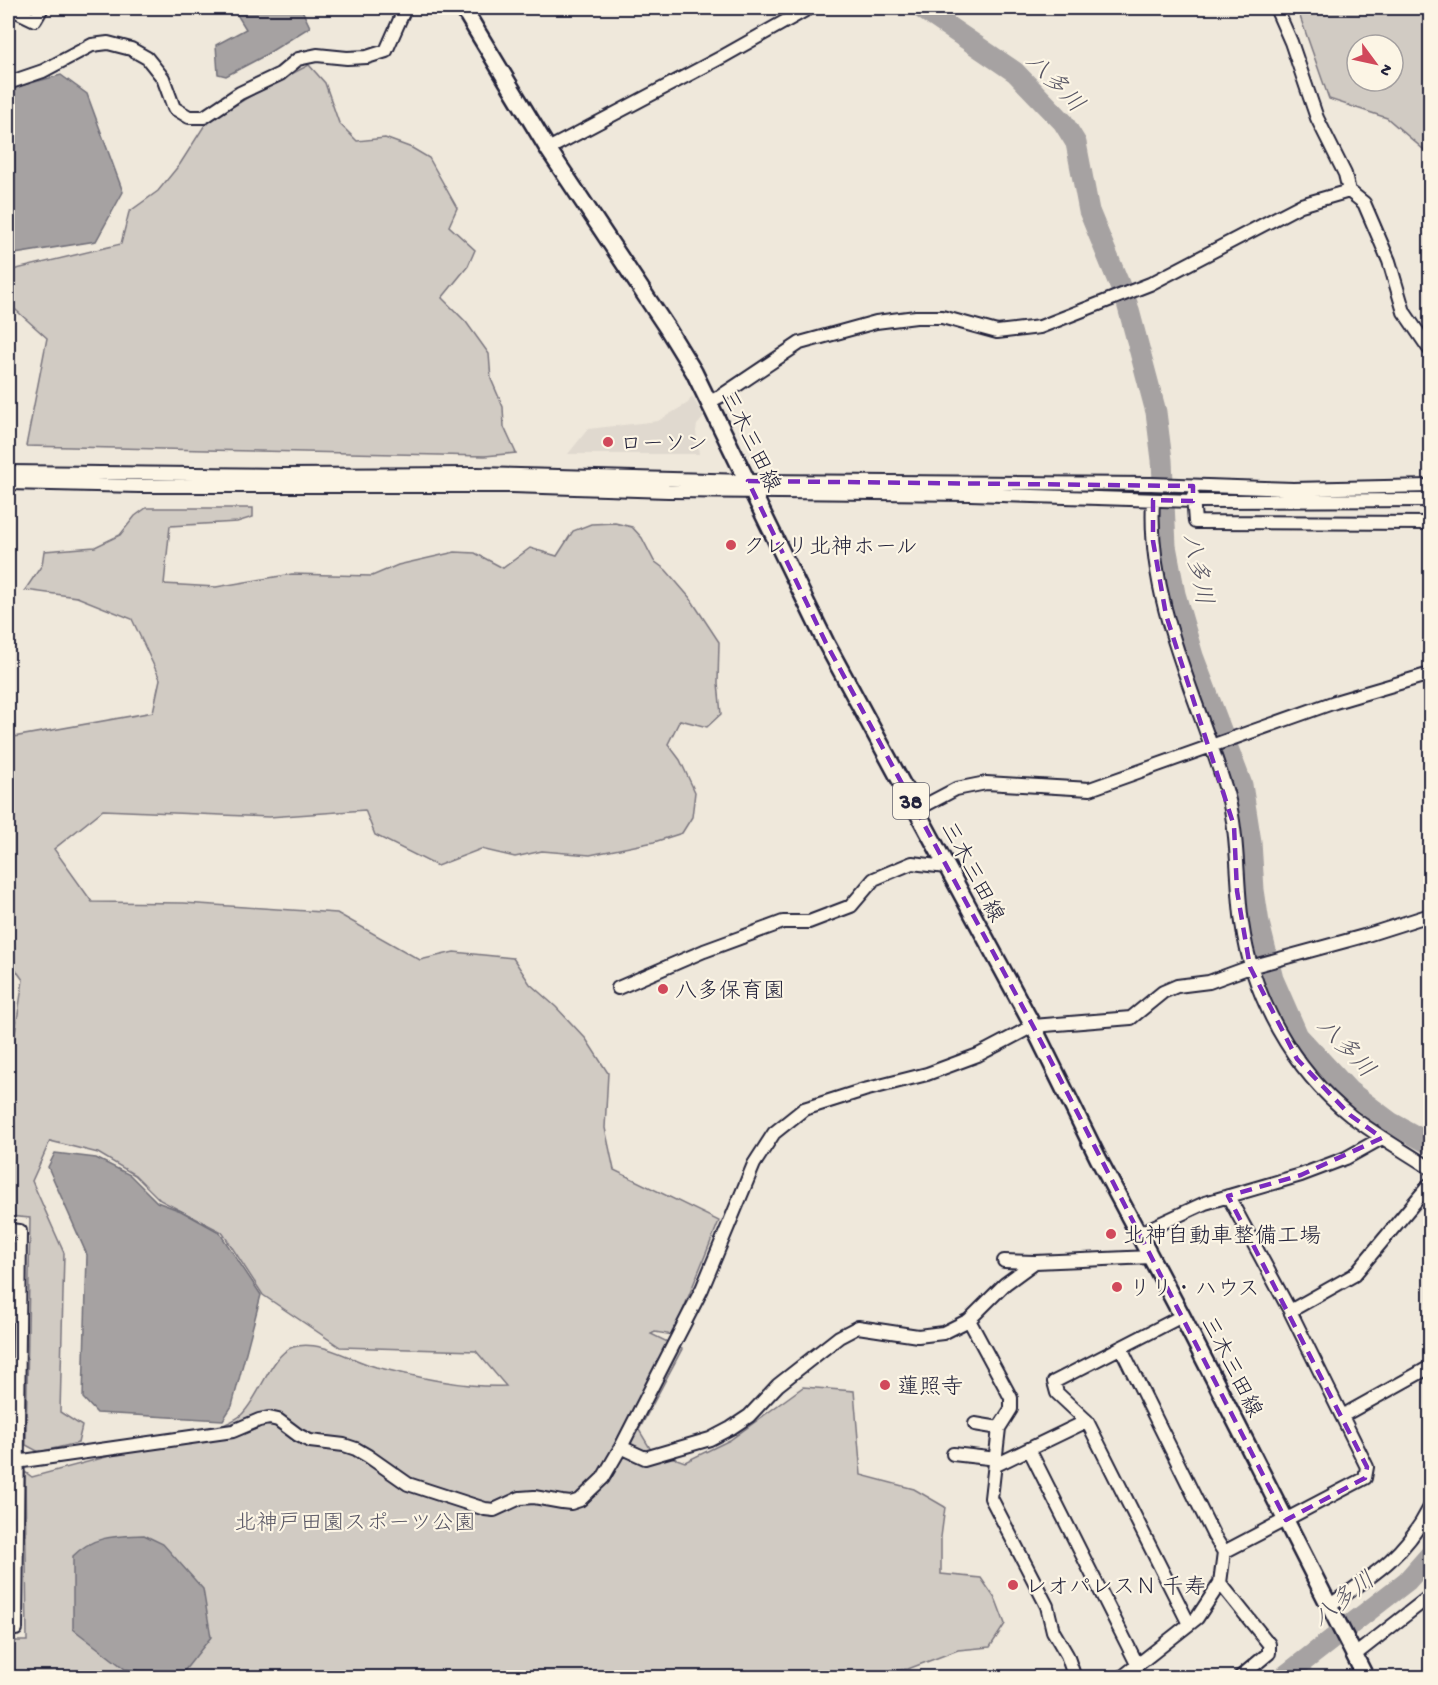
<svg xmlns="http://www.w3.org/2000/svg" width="1438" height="1685" font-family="'Gochi Hand','Klee One',sans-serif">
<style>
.built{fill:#e0d9cf}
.green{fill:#d1cbc3;stroke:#7a767f;stroke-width:1.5;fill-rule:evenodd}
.water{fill:#a6a2a2;stroke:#716f79;stroke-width:1.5}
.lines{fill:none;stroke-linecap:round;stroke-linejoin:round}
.river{stroke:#a6a2a2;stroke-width:21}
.minor-casing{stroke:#22223b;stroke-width:16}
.major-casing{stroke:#22223b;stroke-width:20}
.minor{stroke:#fcf5e5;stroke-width:12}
.major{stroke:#fcf5e5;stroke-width:15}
.marked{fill:none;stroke:#7b2cbf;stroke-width:4.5;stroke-dasharray:12 8;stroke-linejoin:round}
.poi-dot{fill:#d1495b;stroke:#fcf5e5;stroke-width:2}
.labels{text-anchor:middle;stroke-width:4.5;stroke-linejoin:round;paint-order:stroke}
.shield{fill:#fcf5e5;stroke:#63616e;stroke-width:1.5}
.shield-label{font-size:21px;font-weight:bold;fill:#22223b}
.street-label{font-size:22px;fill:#22223b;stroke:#fcf5e5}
.poi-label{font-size:22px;fill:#22223b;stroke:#fcf5e5;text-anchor:start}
.park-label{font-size:22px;fill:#575564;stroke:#fcf5e5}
.water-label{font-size:24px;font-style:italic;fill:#575564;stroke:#fcf5e5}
</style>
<rect width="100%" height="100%" fill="#efe8db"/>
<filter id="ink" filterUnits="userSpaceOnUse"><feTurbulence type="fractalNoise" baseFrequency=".0167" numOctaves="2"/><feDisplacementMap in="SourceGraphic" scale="12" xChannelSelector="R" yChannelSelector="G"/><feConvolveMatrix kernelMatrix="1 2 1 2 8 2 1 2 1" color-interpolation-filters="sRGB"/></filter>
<g filter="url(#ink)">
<!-- built -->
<path class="built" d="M 692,396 L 704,417 L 697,425 L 696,431 L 699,454 L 568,454 L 588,429 L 658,421 L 688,403 Z"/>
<!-- green -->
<path class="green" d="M 1297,8 L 1430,8 L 1430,155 L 1387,118 L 1329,99 ZM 1357,45 L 1393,45 L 1393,81 L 1357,81 Z
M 309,65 L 325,83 L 339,123 L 357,141 L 385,138 L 412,148 L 429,158 L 457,208 L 449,226 L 475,250 L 468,266 L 442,298 L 466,322 L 489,354 L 491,379 L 503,407 L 504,427 L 516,453 L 485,456 L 26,446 L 47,338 L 8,303 L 8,271 L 121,244 L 129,212 L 158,191 L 180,164 L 206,123 L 260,90 Z
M 146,508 L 253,508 L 253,517 L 237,522 L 170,526 L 164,584 L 216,587 L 292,574 L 372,576 L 398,565 L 455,552 L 475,553 L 503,568 L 530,548 L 557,556 L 573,531 L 591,524 L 615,523 L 632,527 L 642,538 L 654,561 L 666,570 L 690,598 L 719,642 L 718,683 L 721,714 L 707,727 L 680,720 L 668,744 L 680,760 L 695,792 L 692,817 L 682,833 L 654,842 L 590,855 L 542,851 L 515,857 L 481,849 L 437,866 L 375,835 L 365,810 L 269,817 L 103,810 L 54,849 L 92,902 L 184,903 L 337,913 L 420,960 L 454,952 L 513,958 L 530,984 L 556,1007 L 586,1039 L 608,1073 L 605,1128 L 614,1170 L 719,1221 L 673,1335 L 655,1332 L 651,1334 L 682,1349 L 639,1430 L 651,1450 L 685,1462 L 730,1440 L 803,1387 L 854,1391 L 861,1475 L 914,1489 L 945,1507 L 941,1537 L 941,1574 L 981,1578 L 996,1600 L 1005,1624 L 990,1647 L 958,1650 L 908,1669 L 818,1678 L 8,1677 L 8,1641 L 27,1641 L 25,1472 L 32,1477 L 221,1426 C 227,1423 236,1420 241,1415 C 259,1399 271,1354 293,1347 C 320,1339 350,1360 376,1367 C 417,1377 463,1388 506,1386 L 476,1351 L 340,1347 L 263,1295 L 222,1232 L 160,1200 L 135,1175 L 98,1153 L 50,1141 L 32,1181 L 64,1253 L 60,1412 L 82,1426 L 78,1443 L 39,1452 L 26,1445 L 30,1218 L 8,1216 L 8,1081 L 23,980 L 8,959 L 8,738 L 153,712 L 160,679 L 132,619 L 77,597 L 25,590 L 42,565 L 44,551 L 95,547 L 120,535 L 135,516 Z
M 8,1234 L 12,1234 L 18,1239 L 14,1345 L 8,1344 Z"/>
<!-- water -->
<path class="water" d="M 233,8 L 301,8 L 310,27 L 262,57 L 226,76 L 218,74 L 216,45 L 246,29 Z
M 61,75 L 87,94 L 123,192 L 96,241 L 8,255 L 8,89 Z
M 55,1153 L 96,1158 L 130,1175 L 157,1202 L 181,1211 L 219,1232 L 261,1295 L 232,1406 L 223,1420 L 97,1413 L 83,1398 L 87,1255 L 48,1167 Z
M 144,1535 L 163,1544 L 203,1589 L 211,1637 L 181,1675 L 125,1669 L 73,1629 L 73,1556 C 94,1535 116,1536 144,1535 Z"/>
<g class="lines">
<!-- river -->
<path class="river" d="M 921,8 L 1015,72 L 1063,122 L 1076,143 L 1089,211 L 1127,303 L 1156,412 L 1162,460 L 1166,546 L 1175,594 L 1193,656 L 1242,785 L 1251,842 L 1254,890 L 1259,923 L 1273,979 L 1298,1036 L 1349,1091 L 1390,1122 L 1430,1144
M 1282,1678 L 1407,1581 L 1430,1555"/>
<defs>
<path id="minor" d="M 10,8 L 35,20 L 42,8
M 1276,8 L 1291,42 L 1317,118 L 1345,174 L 1349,191 L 1364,203 L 1389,261 L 1404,312 L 1430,350
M 8,83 L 43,71 L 92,45 L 108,43 L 131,49 L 147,58 L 163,78 L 174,108 L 189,117 L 204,117 L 240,93 L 280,74 L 298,59 L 317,55 L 347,58 L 367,57 L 386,51 L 405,8
M 548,149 L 722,57 L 809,8
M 709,402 L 721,396 L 800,343 L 876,322 L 916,317 L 942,317 L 997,332 L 1040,327 L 1150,284 L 1301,205 L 1349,191
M 8,472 L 284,475 L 477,474 L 748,481 L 1151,484 L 1293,489 L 1430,486
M 8,483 L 139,486 L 512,486 L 668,491 L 970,494 L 1193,501 L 1430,500
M 1193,496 L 1195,522 L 1430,523
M 1153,500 C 1147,604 1198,697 1227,793 C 1239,835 1236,880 1242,923 C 1252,996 1292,1069 1351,1116 C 1376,1135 1404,1151 1430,1168
M 916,810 L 956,789 L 986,783 L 1090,789 L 1335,702 L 1430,674
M 618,988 L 704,951 L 783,922 L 809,922 L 851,906 L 874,879 L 912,863 L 946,867
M 1228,1196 L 1290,1311 L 1367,1467 L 1365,1478 L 1224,1552 L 1220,1583 L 1269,1644 L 1269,1653 L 1239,1678
M 8,1230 L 20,1231 L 16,1629
M 1138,1234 L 1205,1203 L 1301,1175 L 1346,1158 L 1382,1138
M 1004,1261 L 1035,1262
M 1290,1311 L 1354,1275 L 1430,1184
M 969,1320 L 1011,1398 L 1011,1409 L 999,1428 L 991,1498 L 1047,1606 L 1053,1631 L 1067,1655 L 1075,1678
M 1121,1348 L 1214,1536 L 1224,1552
M 1342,1416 L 1430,1367
M 1087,1421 L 1189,1624
M 975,1424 L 999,1428
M 621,1447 L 645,1458 L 710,1439 L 731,1428 L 749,1416 L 778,1385 L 839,1337 L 858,1327 L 918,1336 L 943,1333 L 969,1320 L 1005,1284 L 1035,1262 L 1151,1257
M 1029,1449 L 1137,1664
M 953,1454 L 997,1459
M 16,1462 L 233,1431 L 259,1420 L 269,1418 L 278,1420 L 298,1435 L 310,1441 L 344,1445 L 356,1449 L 368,1456 L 408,1484 L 485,1509 L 494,1510 L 520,1498 L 534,1497 L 562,1502 L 571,1503 L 580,1500 L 603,1478 L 621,1447 L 702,1289 L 754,1164 L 774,1133 L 804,1109 L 864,1090 L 927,1074 L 978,1055 L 1033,1026 L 1131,1018 L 1163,992 L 1177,986 L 1209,982 L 1250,967 L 1364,936 L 1430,915
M 996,1465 L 1087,1421 L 1057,1393 L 1054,1382 L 1182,1316
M 1330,1605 C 1374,1575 1406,1555 1430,1507
M 1356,1654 L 1430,1596
M 1121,1678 L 1197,1618 L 1220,1583"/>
<path id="major" d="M 463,8 L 548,149 L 667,328 L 694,372 L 826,643 L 1033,1026 L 1098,1158 L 1182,1316 L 1366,1678"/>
</defs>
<!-- minor casing -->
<use href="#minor" class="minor-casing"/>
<!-- major casing -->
<use href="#major" class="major-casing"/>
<!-- minor -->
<use href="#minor" class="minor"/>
<!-- major -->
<use href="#major" class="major"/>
</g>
</g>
<!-- marked area -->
<path class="marked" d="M 748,481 L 1193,486 L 1193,501 L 1153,500 L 1153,541 L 1166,615 L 1234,826 L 1237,891 L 1250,967 L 1297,1059 L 1350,1115 L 1382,1138 L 1301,1175 L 1228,1196 L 1367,1467 L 1365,1478 L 1286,1520 L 1033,1026 L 826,643 Z"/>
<!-- markers -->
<g class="poi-dot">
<circle cx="608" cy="442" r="6"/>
<circle cx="731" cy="545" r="6"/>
<circle cx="663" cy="989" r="6"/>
<circle cx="1111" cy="1234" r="6"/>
<circle cx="1117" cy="1287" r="6"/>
<circle cx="885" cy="1385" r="6"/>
<circle cx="1013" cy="1585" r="6"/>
</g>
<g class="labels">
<!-- shield labels -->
<rect class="shield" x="893" y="783" width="36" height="36" rx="4.5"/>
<g class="shield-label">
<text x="911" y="808">38</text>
</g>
<!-- street labels -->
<g class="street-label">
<text transform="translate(752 440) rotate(64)" y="8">三木三田線</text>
<text transform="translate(974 871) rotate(62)" y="8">三木三田線</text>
<text transform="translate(1233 1366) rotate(63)" y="8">三木三田線</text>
</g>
<!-- poi labels -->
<g class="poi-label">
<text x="620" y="450">ローソン</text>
<text x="743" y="553">クレリ北神ホール</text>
<text x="675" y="997">八多保育園</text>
<text x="1123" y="1242">北神自動車整備工場</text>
<text x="1129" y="1295">リリ・ハウス</text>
<text x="897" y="1393">蓮照寺</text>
<text x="1025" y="1593">レオパレスＮ 千寿</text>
</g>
<!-- park labels -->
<g class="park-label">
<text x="355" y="1529">北神戸田園スポーツ公園</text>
</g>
<!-- water labels -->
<g class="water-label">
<text transform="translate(1056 82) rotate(46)" y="8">八多川</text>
<text transform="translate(1199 569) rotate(79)" y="8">八多川</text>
<text transform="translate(1347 1047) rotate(47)" y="8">八多川</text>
<text transform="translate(1343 1598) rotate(-38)" y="8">八多川</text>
</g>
</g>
<!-- margin -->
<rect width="1438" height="1685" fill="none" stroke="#fcf5e5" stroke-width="30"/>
<rect x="15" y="15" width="1408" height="1655" fill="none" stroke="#22223b" stroke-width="2" filter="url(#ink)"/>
<!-- north arrow -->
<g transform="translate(1375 63) rotate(123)"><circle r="28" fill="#fcf5e5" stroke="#a5a1a1" stroke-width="1.5"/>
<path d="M0-4.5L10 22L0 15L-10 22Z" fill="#d1495b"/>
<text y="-9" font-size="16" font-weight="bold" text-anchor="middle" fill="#22223b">N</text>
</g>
</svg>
